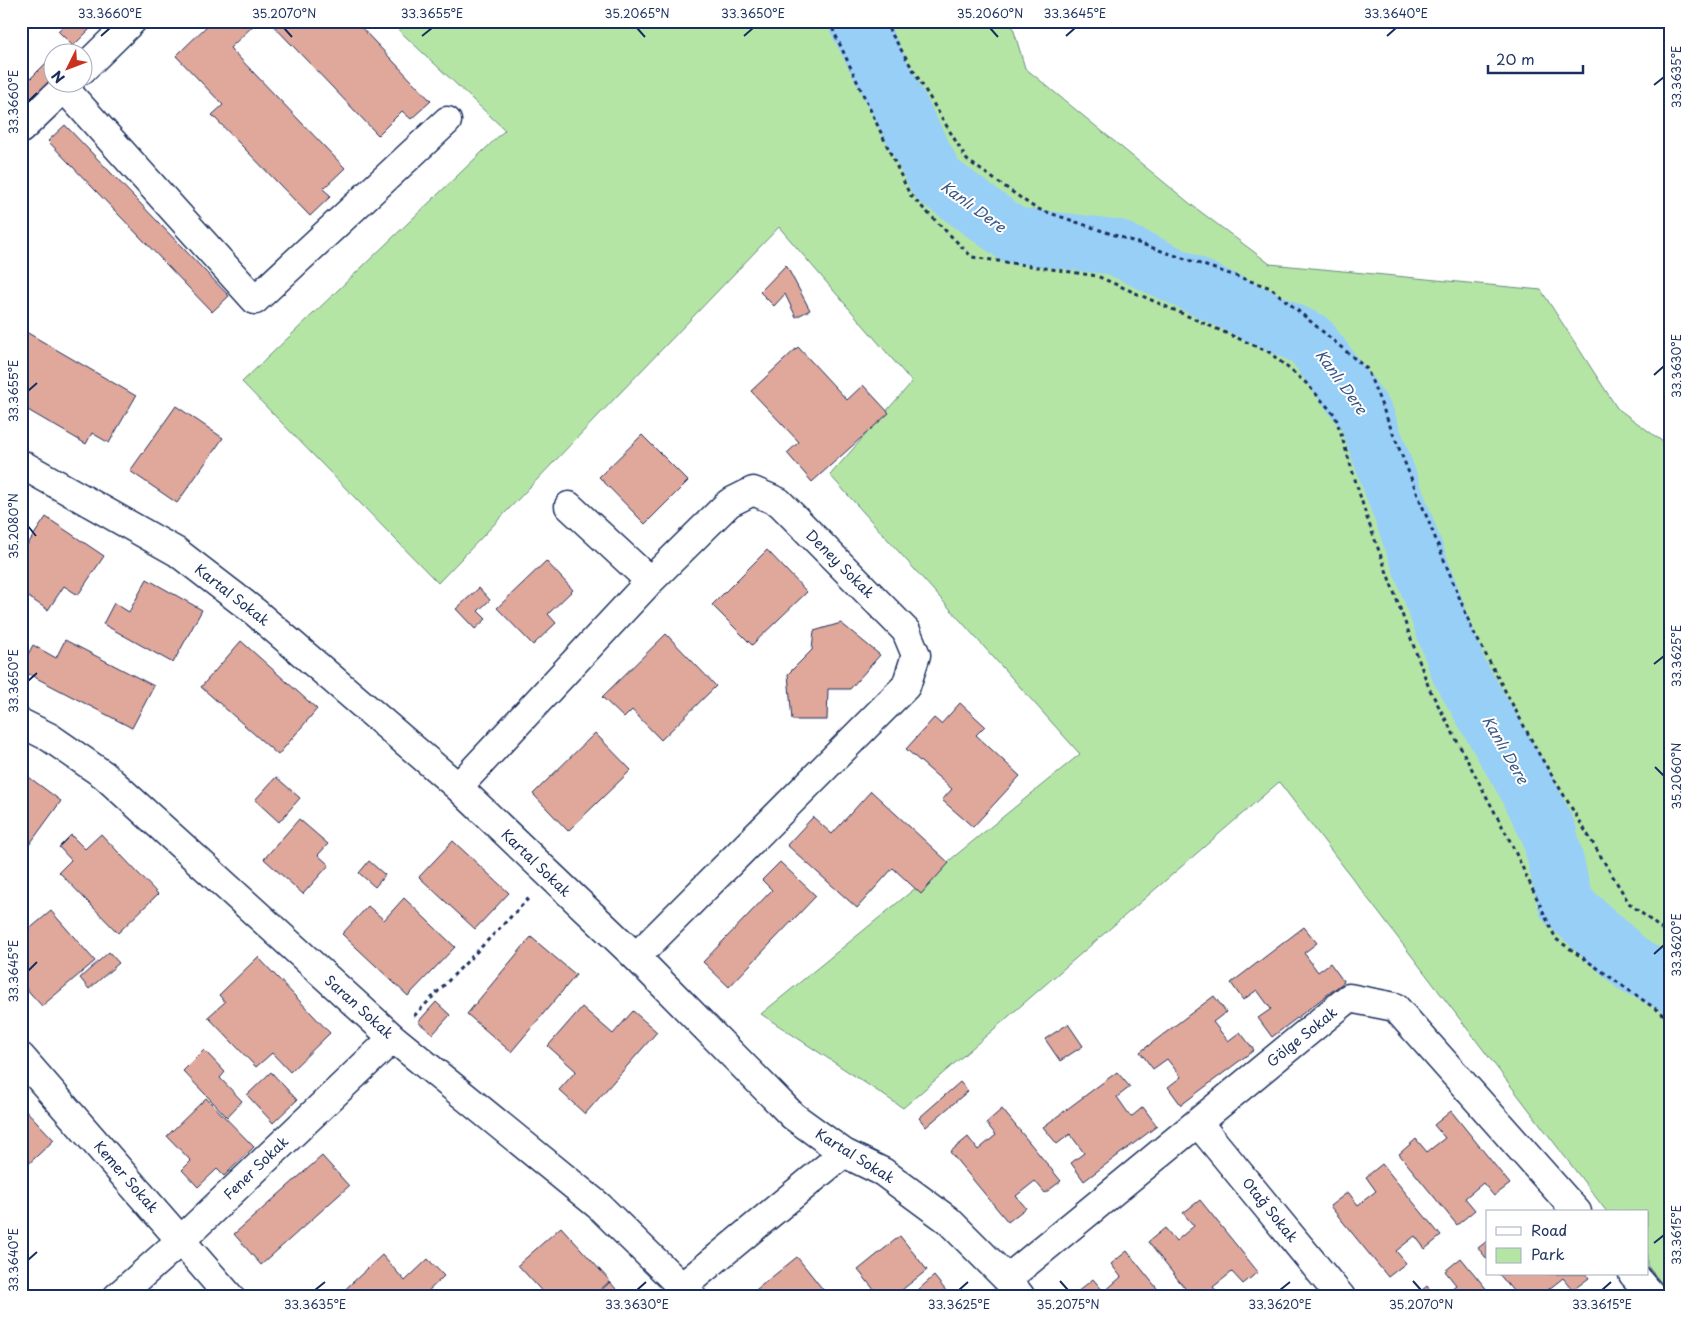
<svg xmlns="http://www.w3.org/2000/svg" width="1691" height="1318" font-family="'Playpen Sans',sans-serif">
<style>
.green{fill:#b5e5a5;stroke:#688a82}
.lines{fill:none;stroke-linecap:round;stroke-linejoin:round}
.river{stroke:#98cff7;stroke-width:56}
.building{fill:#e0a79b;stroke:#1b2f5e}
.minor-casing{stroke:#1b2f5e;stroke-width:31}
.path{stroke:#1b2f5e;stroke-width:3;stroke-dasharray:4 4;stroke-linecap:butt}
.minor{stroke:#fff;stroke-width:28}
.ticks{fill:none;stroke:#1b2f5e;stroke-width:2}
.labels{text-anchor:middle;stroke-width:4;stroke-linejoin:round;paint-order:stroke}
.street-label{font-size:14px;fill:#1b2f5e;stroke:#fff}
.water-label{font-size:15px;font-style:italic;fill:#3a5784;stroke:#fff}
.neatline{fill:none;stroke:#1b2f5e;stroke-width:2}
.ticks-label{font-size:12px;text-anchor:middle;fill:#1b2f5e}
</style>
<rect width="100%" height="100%" fill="#fff"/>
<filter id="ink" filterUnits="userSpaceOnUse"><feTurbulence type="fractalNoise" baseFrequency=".02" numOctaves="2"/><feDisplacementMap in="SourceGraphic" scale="10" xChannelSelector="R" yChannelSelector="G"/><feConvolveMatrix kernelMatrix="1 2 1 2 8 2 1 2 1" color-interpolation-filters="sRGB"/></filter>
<g filter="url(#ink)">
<!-- green -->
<path class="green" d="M 389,21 L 1011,21 L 1025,68 L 1193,206 L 1270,264 L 1541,290 L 1617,408 L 1670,447 L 1670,1294 L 1647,1265 L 1647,1212 L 1607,1212 L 1279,782 L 903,1108 L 761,1014 L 1080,754 L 830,475 L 912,382 L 779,227 L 438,583 L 242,382 L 505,130 Z"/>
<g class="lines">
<!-- river -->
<path class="river" d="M 856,21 L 937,180 L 1013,235 L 1115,247 L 1310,340 L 1366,416 L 1459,671 L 1528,790 L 1549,833 L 1566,904 L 1634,966 L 1670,984"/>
</g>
<!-- building -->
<path class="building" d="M 68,21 L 88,21 L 93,26 L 73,46 L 58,31 Z
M 212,21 L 258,21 L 230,48 L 345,168 L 323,189 L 331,196 L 310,216 L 212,115 L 223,105 L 176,56 Z
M 269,21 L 355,21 L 431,101 L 411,119 L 402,111 L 378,135 Z
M 52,57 L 52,82 L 21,115 L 21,88 Z
M 65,125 L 229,296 L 212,312 L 48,141 Z
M 786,265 L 810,310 L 796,317 L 785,294 L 774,306 L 760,292 Z
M 21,329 L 136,396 L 109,443 L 92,433 L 86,444 L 21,406 Z
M 798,347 L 847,400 L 863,385 L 889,413 L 812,482 L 787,453 L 799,442 L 751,391 Z
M 176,406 L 223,438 L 177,503 L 130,471 Z
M 642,435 L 688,481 L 645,524 L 599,477 Z
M 46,517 L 104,556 L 78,595 L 64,586 L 48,610 L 21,592 L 21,577 L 24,574 L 21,572 L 21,554 Z
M 767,550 L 807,592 L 752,645 L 712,605 Z
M 546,561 L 573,590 L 548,614 L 556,623 L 533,645 L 497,608 Z
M 147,579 L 202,610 L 173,663 L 103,624 L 114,603 L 129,612 Z
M 479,588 L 490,600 L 478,611 L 486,619 L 475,629 L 456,609 Z
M 841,623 L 880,655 L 850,689 L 828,689 L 827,720 L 792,720 L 788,674 L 812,650 L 814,631 Z
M 666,634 L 716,686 L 661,740 L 632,710 L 624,718 L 602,697 Z
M 65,640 L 154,686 L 132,728 L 21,670 L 21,655 L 26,658 L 33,645 L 56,658 Z
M 241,641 L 317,709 L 278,755 L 201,687 Z
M 960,703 L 985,726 L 976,735 L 1020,776 L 973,827 L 942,800 L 952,789 L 906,749 L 934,718 L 941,724 Z
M 595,733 L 631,770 L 568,831 L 533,794 Z
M 22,772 L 61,801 L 21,856 L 21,773 Z
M 276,777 L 300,798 L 279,822 L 255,800 Z
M 871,791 L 949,863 L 921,894 L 893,868 L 857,908 L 787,845 L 813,817 L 832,834 Z
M 299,819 L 328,844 L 318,855 L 329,865 L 303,894 L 264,859 Z
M 101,834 L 158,894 L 118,933 L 59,872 L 71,860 L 59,847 L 71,835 L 85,849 Z
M 453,841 L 509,893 L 475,929 L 419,877 Z
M 369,861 L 385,875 L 375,887 L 359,873 Z
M 780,862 L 816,896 L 729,987 L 703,962 L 772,890 L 762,880 Z
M 404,898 L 455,947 L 408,996 L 342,934 L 368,906 L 384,920 Z
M 51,911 L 95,961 L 42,1006 L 21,983 L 21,936 Z
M 1304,927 L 1317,943 L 1304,953 L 1318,972 L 1330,963 L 1344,982 L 1272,1037 L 1258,1018 L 1271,1009 L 1257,990 L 1243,1000 L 1231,983 Z
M 531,937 L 576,975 L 511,1052 L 467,1014 Z
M 109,952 L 119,963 L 89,989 L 80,978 Z
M 258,957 L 330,1033 L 290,1072 L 272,1053 L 256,1067 L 208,1017 L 225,1002 L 219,995 Z
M 1214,996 L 1226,1012 L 1213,1022 L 1228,1041 L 1240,1032 L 1254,1050 L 1181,1105 L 1168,1087 L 1181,1077 L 1167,1059 L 1153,1069 L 1140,1052 Z
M 436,1002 L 450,1015 L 433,1034 L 418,1022 Z
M 582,1007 L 613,1034 L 633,1011 L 657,1032 L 585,1114 L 559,1090 L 576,1071 L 548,1046 Z
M 1068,1024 L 1083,1046 L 1060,1061 L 1045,1039 Z
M 204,1050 L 225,1072 L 220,1078 L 242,1101 L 227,1117 L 183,1071 Z
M 271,1072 L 297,1100 L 273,1123 L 247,1095 Z
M 1117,1072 L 1130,1087 L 1117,1097 L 1131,1117 L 1143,1107 L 1157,1126 L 1084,1181 L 1071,1163 L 1084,1153 L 1070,1134 L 1057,1144 L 1043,1127 Z
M 960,1082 L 968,1091 L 926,1127 L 919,1118 Z
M 206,1098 L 254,1147 L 224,1176 L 217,1169 L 198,1187 L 182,1170 L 191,1161 L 167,1136 Z
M 21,1105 L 54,1140 L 21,1171 Z
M 1002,1109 L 1061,1181 L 1045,1193 L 1035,1181 L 1016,1196 L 1026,1208 L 1008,1222 L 950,1152 L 968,1137 L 978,1150 L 996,1135 L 986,1123 Z
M 1451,1111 L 1510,1184 L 1494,1196 L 1483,1183 L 1465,1198 L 1475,1210 L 1457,1225 L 1399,1154 L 1416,1139 L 1427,1152 L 1445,1138 L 1434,1125 Z
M 322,1156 L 349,1186 L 261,1265 L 234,1234 Z
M 1382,1164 L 1441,1236 L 1425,1249 L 1415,1236 L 1396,1251 L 1406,1263 L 1388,1277 L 1330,1206 L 1348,1192 L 1358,1205 L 1376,1191 L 1366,1177 Z
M 1200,1200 L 1258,1272 L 1243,1284 L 1232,1272 L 1213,1287 L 1222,1297 L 1192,1297 L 1148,1242 L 1165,1228 L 1176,1241 L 1194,1226 L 1183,1213 Z
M 561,1227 L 610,1281 L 592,1297 L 547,1297 L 518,1265 Z
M 900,1236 L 927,1270 L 893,1297 L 880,1297 L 858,1270 Z
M 1487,1241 L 1487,1259 L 1478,1248 Z
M 1127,1251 L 1164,1297 L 1079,1297 L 1076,1293 L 1093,1279 L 1104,1292 L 1121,1277 L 1111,1264 Z
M 382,1255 L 405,1281 L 428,1259 L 444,1276 L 422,1297 L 337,1297 Z
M 797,1257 L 825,1292 L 819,1297 L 747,1297 Z
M 1461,1258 L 1493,1297 L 1441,1297 L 1456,1285 L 1445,1271 Z
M 1499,1274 L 1586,1274 L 1589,1278 L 1573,1290 L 1563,1278 L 1544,1293 L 1547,1297 L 1518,1297 Z
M 934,1276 L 951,1297 L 910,1297 Z
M 610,1282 L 623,1297 L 594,1297 Z
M 1427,1286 L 1436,1297 L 1414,1297 Z"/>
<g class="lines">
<defs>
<path id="minor" d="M 82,70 L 132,21
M 64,88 L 255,300 L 447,121
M 21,129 L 70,82
M 21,464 L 177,552 L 255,612 L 458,787 L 636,957 L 793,1116 L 844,1153 L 883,1172 L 948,1220 L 1007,1279 L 1021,1297
M 569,506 L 650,581
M 21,723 L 49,737 L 104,775 L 393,1038 L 599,1206 L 692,1297
M 458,787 L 650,581 L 729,503 L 753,491 L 779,502 L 906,631 L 916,655 L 906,686 L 636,957
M 21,1057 L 230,1297
M 1198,1123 L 1341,1297
M 1633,1274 L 1653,1297
M 1007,1279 L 1349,998 L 1395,1007 L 1577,1212
M 683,1286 L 844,1153
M 117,1297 L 181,1240 L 393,1038"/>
</defs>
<!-- minor casing -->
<use href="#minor" class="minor-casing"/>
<!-- path -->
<path class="path" d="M 829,21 L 910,195 L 972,257 L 1097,276 L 1269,352 L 1306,383 L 1335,415 L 1367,518 L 1429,688 L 1510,841 L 1556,939 L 1670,1019
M 884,21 L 967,160 L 1035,208 L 1271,288 L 1367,369 L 1472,629 L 1539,754 L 1629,903 L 1670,936
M 414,1016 L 530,897"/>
<!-- minor -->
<use href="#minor" class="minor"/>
</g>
</g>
<!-- ticks -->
<path class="ticks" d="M 284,28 L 292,37M 637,28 L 645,37M 990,28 L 998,37M 101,36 L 110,28M 422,36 L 432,28M 744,36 L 753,28M 1066,36 L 1075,28M 1387,36 L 1396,28M 1654,85 L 1664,77M 28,102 L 37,93M 1654,375 L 1664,366M 28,391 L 37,383M 28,526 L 36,536M 1654,664 L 1664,656M 28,681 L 37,673M 1655,767 L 1664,776M 1654,954 L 1664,945M 28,971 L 37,962M 1654,1243 L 1664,1235M 28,1260 L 37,1252M 1060,1281 L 1068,1290M 1413,1281 L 1421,1290M 315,1290 L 325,1282M 637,1290 L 646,1282M 959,1290 L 968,1282M 1280,1290 L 1290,1282M 1602,1290 L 1611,1282"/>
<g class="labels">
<!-- street labels -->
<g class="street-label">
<text transform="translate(840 564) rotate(45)" y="5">Deney Sokak</text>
<text transform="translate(232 595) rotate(38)" y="5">Kartal Sokak</text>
<text transform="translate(536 863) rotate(44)" y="5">Kartal Sokak</text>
<text transform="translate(359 1007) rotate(42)" y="5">Saran Sokak</text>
<text transform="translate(1302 1037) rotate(-39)" y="5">Gölge Sokak</text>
<text transform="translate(855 1156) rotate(32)" y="5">Kartal Sokak</text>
<text transform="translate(256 1168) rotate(-44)" y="5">Fener Sokak</text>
<text transform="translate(126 1177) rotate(49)" y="5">Kemer Sokak</text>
<text transform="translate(1270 1210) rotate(51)" y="5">Otağ Sokak</text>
</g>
<!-- water labels -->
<g class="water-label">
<text transform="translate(973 207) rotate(36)" y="5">Kanlı Dere</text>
<text transform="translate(1341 382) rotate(54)" y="5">Kanlı Dere</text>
<text transform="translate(1505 750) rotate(60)" y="5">Kanlı Dere</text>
</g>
</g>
<!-- margin -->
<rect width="1691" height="1318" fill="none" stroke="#fff" stroke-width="55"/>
<!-- legend -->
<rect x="1486" y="1210" width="162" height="65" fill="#ffffff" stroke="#a4acbf"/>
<rect x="1496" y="1227" width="25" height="8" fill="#ffffff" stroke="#a4acbf"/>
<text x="1531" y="1236" font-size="15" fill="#1b2f5e">Road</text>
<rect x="1496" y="1248" width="25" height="15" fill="#b5e5a5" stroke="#a4acbf"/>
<text x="1531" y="1260" font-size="15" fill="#1b2f5e">Park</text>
<!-- north arrow -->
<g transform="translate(68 68) rotate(228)"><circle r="24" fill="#ffffff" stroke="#a4acbf"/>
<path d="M0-4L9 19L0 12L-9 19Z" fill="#c8321e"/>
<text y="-8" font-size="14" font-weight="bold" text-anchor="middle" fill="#1b2f5e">N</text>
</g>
<!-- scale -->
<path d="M1488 65v8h95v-8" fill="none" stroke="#1b2f5e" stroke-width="2.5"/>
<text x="1496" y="65" font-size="15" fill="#1b2f5e" stroke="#ffffff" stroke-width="4" paint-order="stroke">20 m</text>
<rect x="28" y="28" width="1636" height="1262" class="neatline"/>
<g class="ticks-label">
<text x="110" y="18">33.3660°E</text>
<text x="284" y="18">35.2070°N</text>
<text x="432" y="18">33.3655°E</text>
<text x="637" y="18">35.2065°N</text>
<text x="753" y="18">33.3650°E</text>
<text x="990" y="18">35.2060°N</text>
<text x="1075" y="18">33.3645°E</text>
<text x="1396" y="18">33.3640°E</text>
<text transform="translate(1677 77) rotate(-90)" y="4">33.3635°E</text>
<text transform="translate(14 102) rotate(-90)" y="4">33.3660°E</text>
<text transform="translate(1677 366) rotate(-90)" y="4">33.3630°E</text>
<text transform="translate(14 391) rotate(-90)" y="4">33.3655°E</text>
<text transform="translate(14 526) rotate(-90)" y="4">35.2080°N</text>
<text transform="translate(1677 656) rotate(-90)" y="4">33.3625°E</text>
<text transform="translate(14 681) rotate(-90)" y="4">33.3650°E</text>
<text transform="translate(1677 776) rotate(-90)" y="4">35.2060°N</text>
<text transform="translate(1677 945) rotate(-90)" y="4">33.3620°E</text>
<text transform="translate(14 971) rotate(-90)" y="4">33.3645°E</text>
<text transform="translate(1677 1235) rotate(-90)" y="4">33.3615°E</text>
<text transform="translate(14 1260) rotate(-90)" y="4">33.3640°E</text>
<text x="315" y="1309">33.3635°E</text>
<text x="637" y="1309">33.3630°E</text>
<text x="959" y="1309">33.3625°E</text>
<text x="1068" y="1309">35.2075°N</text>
<text x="1280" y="1309">33.3620°E</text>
<text x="1421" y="1309">35.2070°N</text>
<text x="1602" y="1309">33.3615°E</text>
</g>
</svg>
